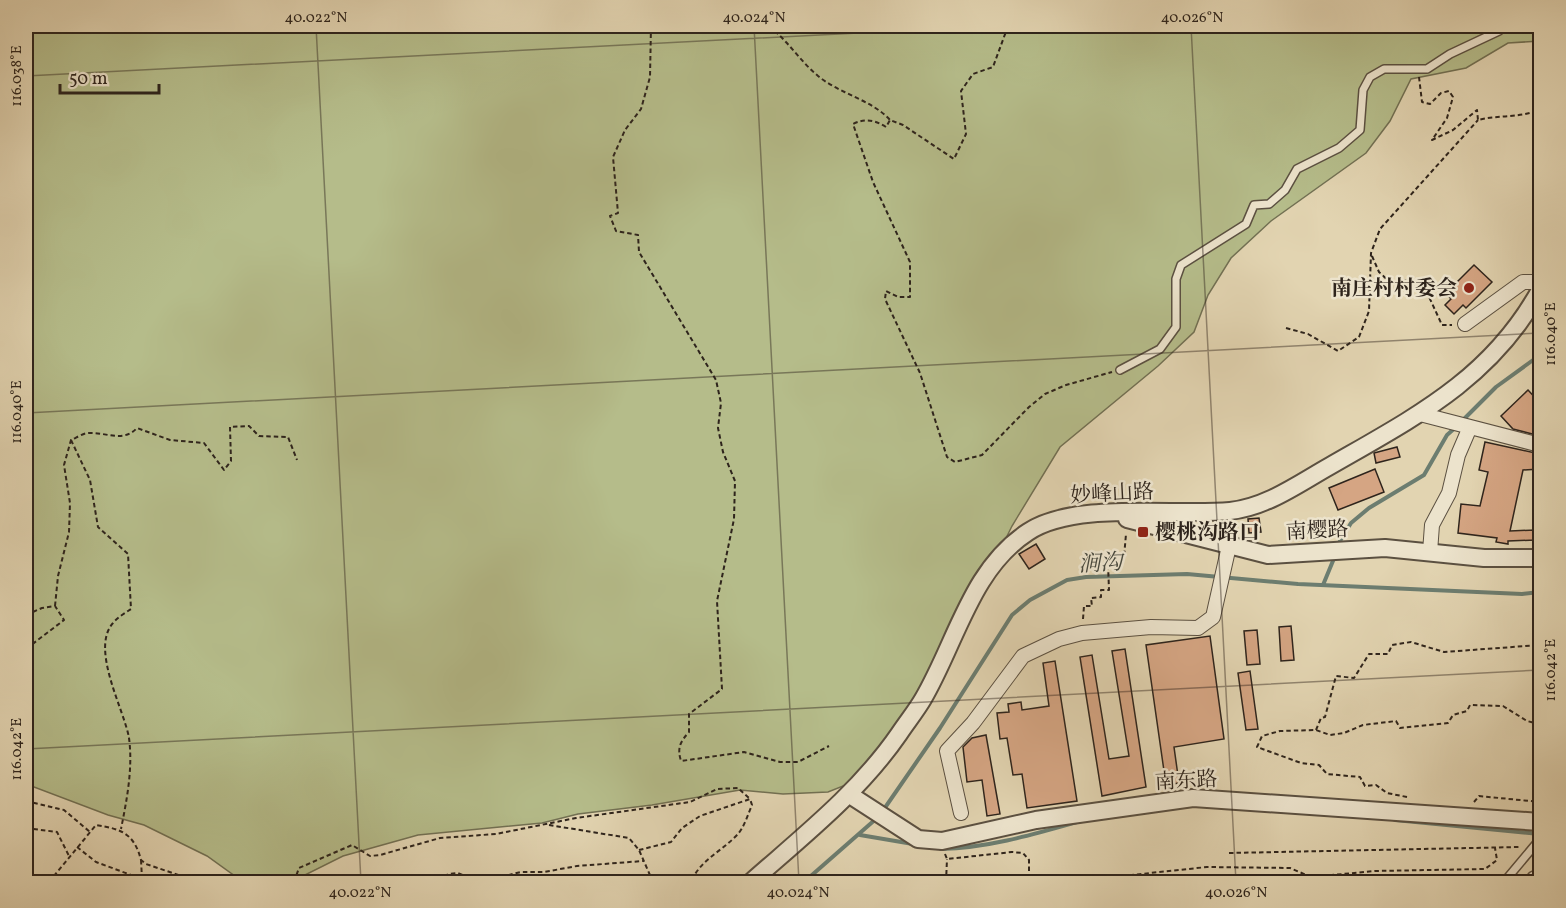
<svg xmlns="http://www.w3.org/2000/svg" width="1566" height="908" font-family="Vollkorn,'Noto Serif SC',serif">
<style>
.green{fill:#b5bc8a;stroke:#727053;stroke-width:1.5}
.lines{fill:none;stroke-linecap:round;stroke-linejoin:round}
.stream{stroke:#6c7d70;stroke-width:4}
.building{fill:#d5a583;stroke:#2e241c;stroke-width:1.5}
.service-casing{stroke:#5b5041;stroke-width:10}
.minor-casing{stroke:#5b5041;stroke-width:16}
.tertiary-casing{stroke:#5b5041;stroke-width:20}
.path{stroke:#2e241c;stroke-width:2;stroke-dasharray:4.5 3;stroke-linecap:butt}
.service{stroke:#ece3cc;stroke-width:7}
.minor{stroke:#ece3cc;stroke-width:14}
.tertiary{stroke:#ece3cc;stroke-width:16}
.ticks{fill:none;stroke:#2e241c;stroke-width:1.5;stroke-opacity:0.45}
.poi-dot{fill:#8f2418;stroke:#ece3cc;stroke-width:2}
.labels{text-anchor:middle;stroke-width:5;stroke-linejoin:round;paint-order:stroke}
.poi-label{font-size:21px;font-weight:bold;fill:#2e241c;stroke:#ece3cc;text-anchor:end}
.street-label{font-size:21px;fill:#2e241c;stroke:#ece3cc}
.water-label{font-size:22px;font-style:italic;fill:#48493f;stroke:#ece3cc}
.neatline{fill:none;stroke:#2e241c;stroke-width:2}
.ticks-label{font-size:15px;text-anchor:middle;fill:#2e241c}
</style>
<rect width="100%" height="100%" fill="#e2d4b1"/>
<filter id="stains"><feTurbulence type="fractalNoise" baseFrequency=".00333" numOctaves="4"/><feColorMatrix values="0 0 0 0 .2 0 0 0 0 .09 0 0 0 0 .02 0 0 0 .5 -.17"/></filter>
<radialGradient id="worn" r=".72"><stop offset=".6" stop-color="#630" stop-opacity="0"/><stop offset="1" stop-color="#630" stop-opacity=".3"/></radialGradient>
<!-- green -->
<path class="green" d="M 26,26 L 1540,26 L 1540,41 L 1508,43 L 1466,68 L 1411,79 L 1390,121 L 1366,153 L 1271,221 L 1231,258 L 1208,295 L 1194,332 L 1158,366 L 1060,447 L 1012,526 L 973,605 L 866,777 L 828,792 L 783,794 L 740,790 L 652,805 L 578,814 L 542,823 L 418,835 L 343,856 L 291,882 L 258,882 L 235,876 L 207,856 L 144,825 L 108,815 L 26,784 Z"/>
<g class="lines">
<!-- stream -->
<path class="stream" d="M 1461,422 L 1496,387 L 1540,355
M 1337,546 L 1351,523 L 1369,508 L 1424,475 L 1447,435 L 1456,427
M 1323,585 L 1335,556
M 882,812 L 940,728 L 1012,615 L 1030,600 L 1067,580 L 1086,577 L 1187,574 L 1298,584 L 1522,594 L 1540,592
M 1395,820 L 1540,834
M 860,835 L 913,844
M 941,849 C 989,848 1035,834 1081,821
M 804,882 L 877,818"/>
</g>
<!-- building -->
<path class="building" d="M 1474,265 L 1492,282 L 1466,308 L 1463,305 L 1454,314 L 1445,305 L 1451,299 L 1446,293 Z
M 1528,390 L 1540,403 L 1540,436 L 1513,429 L 1501,416 Z
M 1485,442 L 1540,454 L 1540,469 L 1523,470 L 1510,531 L 1535,530 L 1535,540 L 1508,541 L 1508,544 L 1496,542 L 1497,538 L 1458,533 L 1461,504 L 1480,506 L 1488,472 L 1479,470 Z
M 1397,447 L 1400,457 L 1376,463 L 1374,453 Z
M 1375,469 L 1384,492 L 1338,510 L 1329,488 Z
M 1259,518 L 1261,532 L 1249,533 L 1248,519 Z
M 1036,544 L 1045,559 L 1029,569 L 1019,554 Z
M 1291,626 L 1294,660 L 1281,661 L 1279,627 Z
M 1257,630 L 1260,664 L 1247,665 L 1244,631 Z
M 1210,636 L 1224,739 L 1174,747 L 1179,783 L 1166,785 L 1146,645 Z
M 1125,649 L 1146,787 L 1102,796 L 1080,657 L 1092,655 L 1109,759 L 1129,756 L 1112,651 Z
M 1055,661 L 1077,801 L 1027,808 L 1022,774 L 1013,775 L 1007,738 L 1000,739 L 997,713 L 1009,712 L 1008,704 L 1021,702 L 1022,710 L 1049,706 L 1043,663 Z
M 1250,671 L 1258,729 L 1246,730 L 1238,673 Z
M 986,735 L 1000,814 L 987,816 L 982,780 L 967,782 L 963,747 L 972,738 Z"/>
<g class="lines">
<defs>
<path id="service" d="M 1120,370 L 1160,349 L 1176,327 L 1176,279 L 1181,265 L 1246,224 L 1254,205 L 1269,204 L 1285,190 L 1297,169 L 1339,148 L 1360,130 L 1363,90 L 1370,77 L 1384,69 L 1427,69 L 1450,54 L 1499,31 L 1504,26
M 1504,882 L 1540,839
M 1527,882 L 1532,876 L 1540,872"/>
<path id="minor" d="M 1465,324 L 1523,282 L 1540,282
M 1420,414 L 1540,445
M 1430,552 L 1432,525 L 1449,493 L 1458,455 L 1470,427
M 961,813 L 947,751 L 973,723 L 1023,656 L 1059,639 L 1082,633 L 1151,627 L 1198,628 L 1213,617 L 1229,546"/>
<path id="tertiary" d="M 1127,519 L 1268,555 L 1385,548 L 1484,558 L 1540,558
M 850,795 L 918,839 L 942,841 L 1036,820 L 1193,798 L 1540,822
M 751,882 C 803,836 859,792 899,734 C 907,722 916,711 923,699 C 956,643 971,569 1028,532 C 1074,501 1174,516 1230,511 C 1267,507 1298,484 1330,466 C 1415,417 1491,379 1540,290"/>
</defs>
<!-- service casing -->
<use href="#service" class="service-casing"/>
<!-- minor casing -->
<use href="#minor" class="minor-casing"/>
<!-- tertiary casing -->
<use href="#tertiary" class="tertiary-casing"/>
<!-- path -->
<path class="path" d="M 651,26 L 650,77 L 641,109 L 625,130 L 613,157 L 618,213 L 610,216 L 616,231 L 638,235 L 639,252 L 716,380 L 721,403 L 718,428 L 723,452 L 735,481 L 734,519 L 717,601 L 722,689 L 689,714 L 689,732 C 680,742 677,748 681,761 L 744,752 L 780,762 L 798,762 L 829,746
M 769,26 C 788,41 801,62 818,76 C 840,94 872,100 890,120
M 1008,26 L 993,67 L 973,74 L 961,91 L 966,134 L 954,159 L 903,125 L 890,120 L 886,127 C 875,120 865,118 853,124 L 873,182 L 910,262 L 910,297 L 898,297 L 886,291 L 885,299 L 920,373 L 947,457 L 955,462 L 982,455 L 1029,407 L 1045,394 L 1066,385 L 1112,372
M 1419,77 L 1422,102 L 1430,104 L 1441,93 L 1449,91 L 1453,97 L 1447,118 L 1432,140 L 1453,130 L 1477,110 L 1478,120 C 1496,115 1528,118 1540,108
M 1372,256 L 1379,272 L 1391,283 L 1415,279 L 1424,286 L 1442,325 L 1452,325
M 1286,328 L 1308,334 L 1338,351 L 1359,337 L 1369,311 L 1371,253 L 1380,229 L 1478,120
M 71,440 L 90,480 L 98,527 L 128,554 L 131,609 C 125,613 118,617 113,623 C 90,649 124,709 129,738 C 133,768 127,799 121,829
M 55,606 L 58,576 L 69,532 L 70,503 L 64,465 L 71,440 C 76,438 83,433 89,433 C 106,432 123,443 137,428 L 170,440 L 204,443 L 224,470 L 231,461 L 230,427 L 249,426 L 259,436 L 288,437 L 297,460
M 26,615 L 42,608 L 55,606 L 64,620 L 26,649
M 1083,619 L 1084,606 L 1092,606 L 1091,598 L 1101,597 L 1101,590 L 1109,590 L 1108,564 L 1117,564 L 1117,557 L 1124,557 L 1126,534
M 1533,645 L 1540,755
M 1316,730 L 1321,718 L 1325,717 L 1336,676 L 1354,678 L 1369,654 L 1388,654 L 1392,645 L 1411,642 L 1444,652 L 1540,645
M 1407,797 L 1387,793 L 1376,785 L 1365,786 L 1360,777 L 1327,774 L 1319,765 L 1301,763 L 1257,747 L 1262,736 L 1280,731 L 1316,730 L 1330,735 L 1344,733 L 1363,725 L 1396,721 L 1400,728 L 1448,723 L 1453,715 L 1467,711 L 1470,705 L 1503,706 L 1527,721 L 1539,724
M 26,801 L 64,810 L 90,832
M 1474,802 L 1479,796 L 1540,802
M 549,825 L 629,838 L 639,850 L 653,882
M 26,828 L 57,832 L 69,856
M 77,847 L 96,862 L 150,882
M 639,850 L 671,842 L 682,828 L 700,816 L 750,799 L 752,805 C 748,814 744,828 737,835 C 721,852 700,860 691,882
M 1229,853 L 1519,847
M 945,854 L 947,859 L 1012,852 L 1023,853 L 1029,860 L 1029,882
M 141,860 L 142,879
M 1122,876 L 1207,867 L 1290,868 L 1311,877 L 1375,871 L 1485,869 L 1497,860 L 1495,848
M 49,882 L 96,825 C 121,829 134,833 141,860 L 146,864 L 199,882
M 294,882 L 299,868 L 352,845 L 370,856 L 380,855 L 440,838 L 496,834 L 576,818 L 690,802 L 717,789 L 738,788 L 750,799
M 430,882 L 449,874 L 458,873 L 480,882 L 521,872 L 544,872 L 577,866 L 643,861
M 946,882 L 947,859"/>
<!-- service -->
<use href="#service" class="service"/>
<!-- minor -->
<use href="#minor" class="minor"/>
<!-- tertiary -->
<use href="#tertiary" class="tertiary"/>
</g>
<!-- ticks -->
<path class="ticks" d="M 316,26 L 361,882M 754,26 L 799,882M 1191,26 L 1236,882M 26,76 L 993,26M 26,413 L 1540,333M 26,749 L 1540,670"/>
<!-- markers -->
<g class="poi-dot">
<circle cx="1469" cy="288" r="6"/>
<rect x="1137" y="526" width="12" height="12" rx="3"/>
</g>
<g class="labels">
<!-- poi labels -->
<g class="poi-label">
<text x="1457" y="295">南庄村村委会</text>
<text x="1155" y="539" text-anchor="start">樱桃沟路口</text>
</g>
<!-- street labels -->
<g class="street-label">
<text transform="translate(1112 493) rotate(-3)" y="7">妙峰山路</text>
<text transform="translate(1317 530) rotate(-3)" y="7">南樱路</text>
<text transform="translate(1186 780) rotate(-3)" y="7">南东路</text>
</g>
<!-- water labels -->
<g class="water-label">
<text transform="translate(1100 562) rotate(-3)" y="8">涧沟</text>
</g>
</g>
<!-- margin -->
<rect width="1566" height="908" fill="none" stroke="#e2d4b1" stroke-width="66"/>
<!-- scale -->
<path d="M60 84v9h99v-9" fill="none" stroke="#2e241c" stroke-width="3"/>
<text x="69" y="84" font-size="18" fill="#2e241c" stroke="#ece3cc" stroke-width="4.5" paint-order="stroke">50 m</text>
<rect x="33" y="33" width="1500" height="842" class="neatline"/>
<g class="ticks-label">
<text x="316" y="22">40.022°N</text>
<text x="754" y="22">40.024°N</text>
<text x="1192" y="22">40.026°N</text>
<text transform="translate(16 76) rotate(-90)" y="5">116.038°E</text>
<text transform="translate(1550 334) rotate(-90)" y="5">116.040°E</text>
<text transform="translate(16 412) rotate(-90)" y="5">116.040°E</text>
<text transform="translate(1550 670) rotate(-90)" y="5">116.042°E</text>
<text transform="translate(16 749) rotate(-90)" y="5">116.042°E</text>
<text x="360" y="897">40.022°N</text>
<text x="798" y="897">40.024°N</text>
<text x="1236" y="897">40.026°N</text>
</g>
<rect width="100%" height="100%" filter="url(#stains)"/>
<rect width="100%" height="100%" fill="url(#worn)"/>
</svg>
